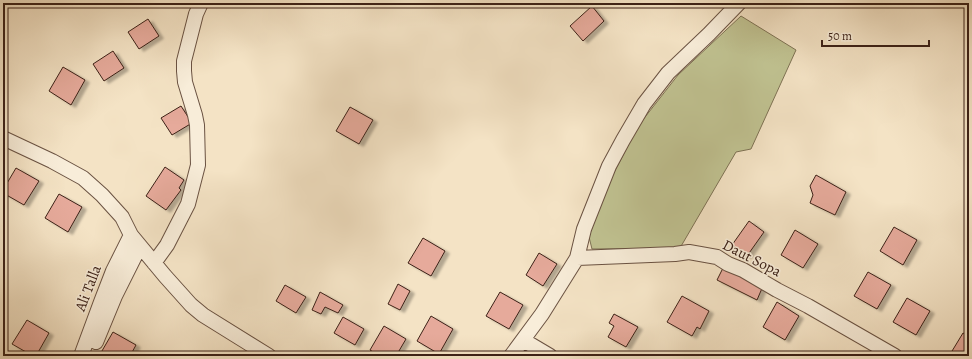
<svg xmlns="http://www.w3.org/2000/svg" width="972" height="359" font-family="Alegreya,serif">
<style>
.green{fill:#c0c291;stroke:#7e7254}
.building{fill:#e6aa9b;stroke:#3c2117;filter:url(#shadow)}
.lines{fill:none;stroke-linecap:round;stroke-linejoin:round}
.minor-casing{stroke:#6a5242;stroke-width:16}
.minor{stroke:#f8edd9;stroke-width:14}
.labels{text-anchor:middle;stroke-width:3;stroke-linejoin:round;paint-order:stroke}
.street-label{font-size:15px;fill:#3c2117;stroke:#f8edd9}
</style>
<defs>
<filter id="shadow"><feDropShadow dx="4.5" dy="2.5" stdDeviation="1" flood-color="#0004"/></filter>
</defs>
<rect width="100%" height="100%" fill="#f4e3c5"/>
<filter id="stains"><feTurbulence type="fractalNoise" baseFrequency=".005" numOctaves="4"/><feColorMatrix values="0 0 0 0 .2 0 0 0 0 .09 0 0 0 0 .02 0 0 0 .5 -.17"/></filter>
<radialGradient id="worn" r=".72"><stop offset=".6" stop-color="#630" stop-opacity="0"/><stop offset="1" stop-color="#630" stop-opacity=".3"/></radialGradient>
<!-- green -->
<path class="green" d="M 741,16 L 796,50 L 751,149 L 736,152 L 680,248 L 592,249 L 589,237 L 603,194 L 638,126 L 678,75 Z"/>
<!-- building -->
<path class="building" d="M 592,6 L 604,21 L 583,41 L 570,26 Z
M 148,19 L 159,36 L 139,49 L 128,32 Z
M 113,51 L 124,68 L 104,81 L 93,64 Z
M 63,67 L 85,80 L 71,105 L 49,91 Z
M 181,106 L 192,123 L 172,135 L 161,118 Z
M 350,107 L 373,120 L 359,144 L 336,131 Z
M 165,167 L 184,180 L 179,188 L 181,190 L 166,210 L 146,196 Z
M 16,168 L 39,181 L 24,205 L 3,193 L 3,190 Z
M 816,175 L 846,192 L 835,215 L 810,203 L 813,195 L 810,186 Z
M 59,194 L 82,207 L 68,232 L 45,218 Z
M 749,221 L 764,232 L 747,256 L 732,245 Z
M 894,227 L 917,240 L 903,265 L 880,251 Z
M 795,230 L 818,244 L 803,268 L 781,255 Z
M 423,238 L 445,251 L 431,276 L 408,263 Z
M 539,253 L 557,264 L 543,286 L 526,275 Z
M 724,266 L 763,286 L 757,300 L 717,280 Z
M 868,272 L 891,285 L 877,309 L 854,296 Z
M 398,284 L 410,291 L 400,310 L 388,304 Z
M 285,285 L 306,297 L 296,313 L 276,301 Z
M 320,292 L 343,305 L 338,313 L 325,307 L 321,314 L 312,310 Z
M 500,292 L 523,305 L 509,329 L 486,316 Z
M 682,296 L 709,311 L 700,329 L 697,327 L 692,336 L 667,322 Z
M 907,298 L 930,311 L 916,335 L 893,322 Z
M 777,302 L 799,316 L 785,340 L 763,327 Z
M 614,314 L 638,327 L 626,347 L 608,337 L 614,326 L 609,323 Z
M 431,316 L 453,329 L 439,354 L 417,341 Z
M 343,317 L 364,329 L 355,345 L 334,333 Z
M 27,320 L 49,333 L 36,356 L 33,356 L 12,344 Z
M 384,326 L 406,339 L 396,356 L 380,356 L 370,350 Z
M 113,332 L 136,345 L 130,356 L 99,356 Z
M 963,333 L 969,336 L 969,356 L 949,356 Z"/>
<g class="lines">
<defs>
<path id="minor" d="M 3,138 L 52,161 L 83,178 L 102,195 L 122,217 L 131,235 L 165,276 L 191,305 L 203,315 L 269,356
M 577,258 L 675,254 L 689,252 L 717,257 L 728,264 L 743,270 L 777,290 L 808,306 L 895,356
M 154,263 L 167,245 L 188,204 L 198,165 L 197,125 L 195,115 L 185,82 L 184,71 L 184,61 L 196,14 L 201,3
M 523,340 L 550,356
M 96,342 L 115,296 L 140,246
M 81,356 L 101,302 L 113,271 L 131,235
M 511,356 L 542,314 L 577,258 L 584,229 L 609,166 L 623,140 L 644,104 L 668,73 L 709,34 L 739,3"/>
</defs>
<!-- minor casing -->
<use href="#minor" class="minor-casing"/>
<!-- minor -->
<use href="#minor" class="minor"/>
</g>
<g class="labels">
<!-- street labels -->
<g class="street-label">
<text transform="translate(752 258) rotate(27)" y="5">Daut Sopa</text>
<text transform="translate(88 288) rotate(-69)" y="5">Ali Talla</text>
</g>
</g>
<!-- margin -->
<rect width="972" height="359" fill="none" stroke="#f4e3c5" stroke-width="16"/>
<rect x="4" y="4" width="964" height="351" fill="none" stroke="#3c2117" stroke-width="2"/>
<rect x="8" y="8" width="956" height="343" fill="none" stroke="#3c2117"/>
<!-- scale -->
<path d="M822 40v6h107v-6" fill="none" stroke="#3c2117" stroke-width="2"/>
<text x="828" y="40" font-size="12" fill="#3c2117" stroke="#f8edd9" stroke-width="3" paint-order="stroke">50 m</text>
<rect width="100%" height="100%" filter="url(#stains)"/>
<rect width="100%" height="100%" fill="url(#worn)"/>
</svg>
